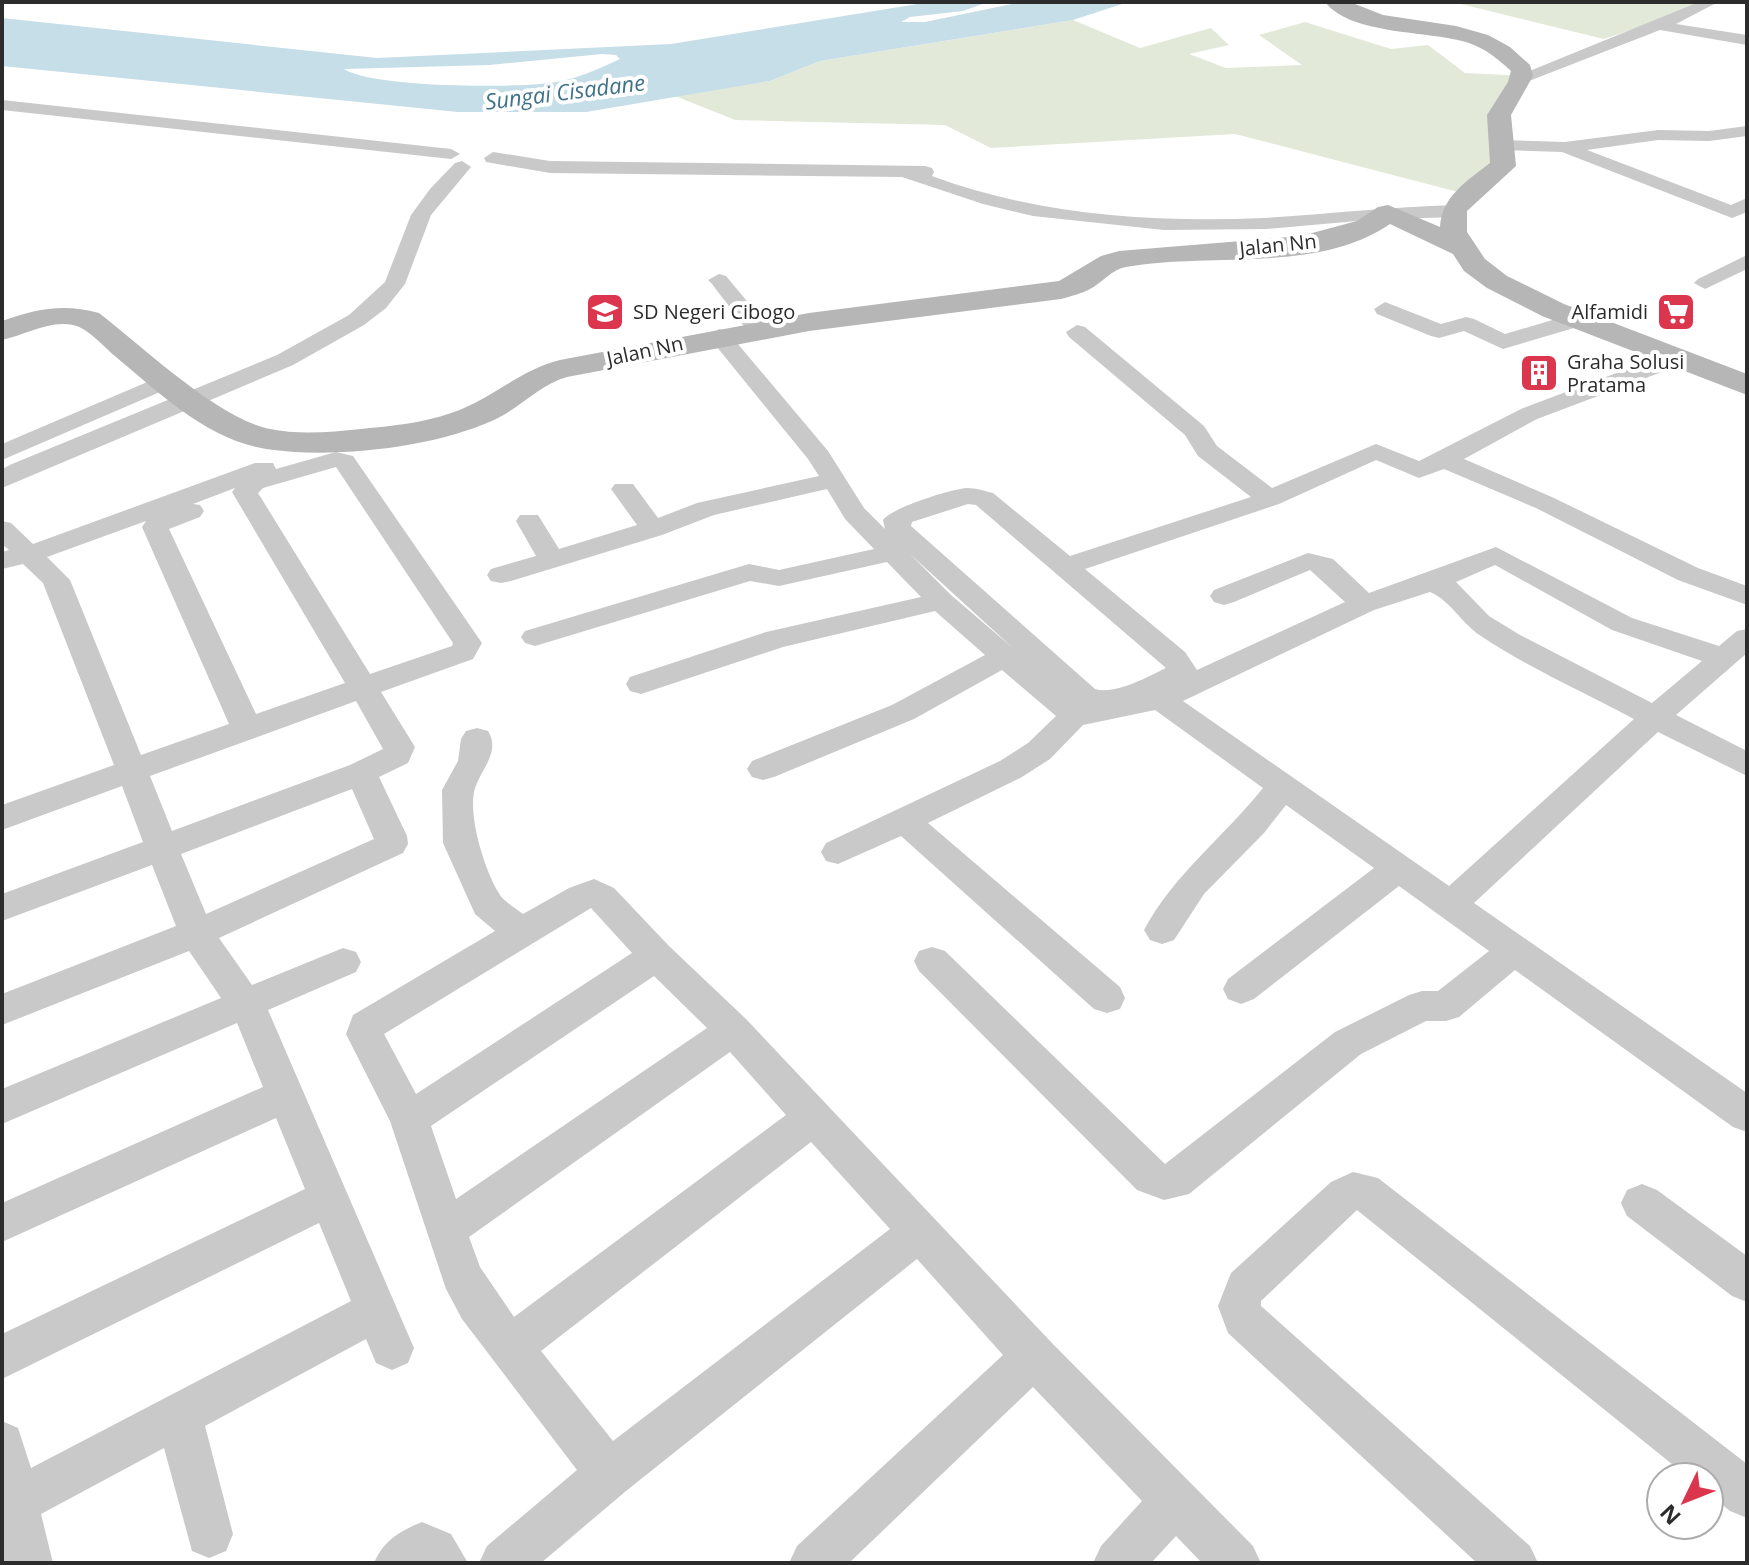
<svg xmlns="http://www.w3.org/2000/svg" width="1749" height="1565" font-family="'Open Sans',sans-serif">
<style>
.green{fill:#e3e9d9}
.water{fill:#c6dee8;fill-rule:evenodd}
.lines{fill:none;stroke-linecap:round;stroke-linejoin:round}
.street{fill:#c9c9c9;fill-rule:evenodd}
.secondary{fill:#b6b6b6;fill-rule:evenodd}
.labels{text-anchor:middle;stroke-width:8;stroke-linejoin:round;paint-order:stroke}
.far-street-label{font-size:20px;fill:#2c2c2c;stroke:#fff}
.far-poi-label{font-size:20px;fill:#2c2c2c;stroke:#fff;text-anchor:start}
.far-water-label{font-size:22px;font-style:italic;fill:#3e7289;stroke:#fff}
</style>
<rect width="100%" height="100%" fill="#fff"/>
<!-- green -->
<path class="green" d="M 1453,2 L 1714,2 L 1604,39 Z
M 1073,20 L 1140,48 L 1211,28 L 1229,45 L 1189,54 L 1226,68 L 1302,65 L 1259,35 L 1305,22 L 1391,49 L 1428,45 L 1465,73 L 1528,76 L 1508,96 L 1491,165 L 1462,193 L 1235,134 L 991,148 L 945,125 L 735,120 L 675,96 L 770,81 L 820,61 Z"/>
<!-- water -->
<path class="water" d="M 930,2 L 988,2 L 963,11 L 910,17 L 901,22 L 925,22 L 1021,2 L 1128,2 L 1073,20 L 820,61 L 770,81 L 586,112 L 458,112 L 2,66 L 2,18 L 377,58 L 671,44 ZM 602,54 L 616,55 L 620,59 C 599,69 574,80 550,83 C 513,88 373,88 344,69 L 489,65 Z"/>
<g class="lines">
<!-- street -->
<path class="street" d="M 1699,2 L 1718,2 L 1676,24 L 1747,35 L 1747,45 L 1660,30 L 1529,81 L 1517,81 L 1515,77 Z
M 2,100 L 451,149 L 460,154 L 451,159 L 2,110 Z
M 1747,126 L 1747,136 L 1709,141 L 1658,140 L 1587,150 L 1731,205 L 1747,198 L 1747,212 L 1732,218 L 1562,152 L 1501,150 L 1492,145 L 1501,140 L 1565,142 L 1658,130 L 1709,131 Z
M 493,152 L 550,161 L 925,166 L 932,168 L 934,172 L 932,176 C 1037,215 1153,223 1264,218 C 1328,214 1390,207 1454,205 L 1464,211 L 1454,217 L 1368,220 L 1266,229 L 1164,230 L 1033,216 L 983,204 L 902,177 L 550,173 L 486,162 L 484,158 Z
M 462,161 L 471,167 L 431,215 L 405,284 L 386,308 L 364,325 L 293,365 L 2,488 L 2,469 L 12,464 L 277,355 L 349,315 L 385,282 L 411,215 L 430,189 L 455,163 Z
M 1747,255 L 1747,269 L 1705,289 L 1694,283 L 1698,279 Z
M 719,274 L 726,276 L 766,324 L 769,329 L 766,334 L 750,334 L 712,284 L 708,280 Z
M 1385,302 L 1441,324 L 1466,317 L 1474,319 L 1505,334 L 1576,313 L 1587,320 L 1584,325 L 1503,349 L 1464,331 L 1439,338 L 1431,336 L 1377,314 L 1374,309 Z
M 1077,325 L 1085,327 L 1204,426 L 1217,446 L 1272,488 L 1376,444 L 1419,461 L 1521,409 L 1667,354 L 1683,354 L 1686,359 L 1683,364 L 1537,419 L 1464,459 L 1554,498 L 1698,568 L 1747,586 L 1747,605 L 1678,580 L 1536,508 L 1444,469 L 1419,478 L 1376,460 L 1279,504 L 1085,569 L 1185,652 L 1197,670 L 1345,602 L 1310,570 L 1234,602 L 1224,605 L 1214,602 L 1210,596 L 1214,590 L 1308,553 L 1333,559 L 1369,593 L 1496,547 L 1632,618 L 1719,646 L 1737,631 L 1747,629 L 1747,653 L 1676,715 L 1747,751 L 1747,776 L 1658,732 L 1474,903 L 1747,1093 L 1747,1132 L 1733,1127 L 1515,970 L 1459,1017 L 1446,1021 L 1426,1021 L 1361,1054 L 1189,1194 L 1164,1200 L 1137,1190 L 919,971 L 914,961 L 919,951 L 932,947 L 945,951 L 1165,1164 L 1335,1032 L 1409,995 L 1422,991 L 1438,991 L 1489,951 L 1399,886 L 1254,999 L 1241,1004 L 1228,999 L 1223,989 L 1228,979 L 1374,868 L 1286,805 L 1264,833 L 1204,894 L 1174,940 L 1162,944 L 1150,940 L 1144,930 C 1174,874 1224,837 1263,788 L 1155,710 L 1083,725 L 1050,759 L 1022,777 L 928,823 L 1120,987 L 1125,998 L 1120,1009 L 1107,1013 L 1094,1009 L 901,836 L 838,864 L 826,861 L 821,852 L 826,843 L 1000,761 L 1028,743 L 1056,716 L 1002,670 L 914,719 L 774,777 L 763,780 L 752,777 L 747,769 L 752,761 L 892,705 L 985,655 L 935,611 L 783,647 L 641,694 L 630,691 L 626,684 L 630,677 L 766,632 L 921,597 L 887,562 L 779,586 L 750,581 L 535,646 L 525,643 L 521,637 L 525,631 L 749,564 L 779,570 L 874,549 L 845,519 L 827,489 L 714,515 L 662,535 L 511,581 L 501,583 L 491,581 L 487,575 L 491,569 L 536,556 L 516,521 L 520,515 L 538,515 L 559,549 L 637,525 L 611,489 L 615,484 L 633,484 L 658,518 L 697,503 L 819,476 L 808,459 L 708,336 L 719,329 L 727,331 L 828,451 L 864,508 L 885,529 L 883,520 C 891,508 951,489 967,488 C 976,488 985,491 993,493 L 1070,556 L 1251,497 L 1198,456 L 1185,435 L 1069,337 L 1066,332 ZM 968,504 L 976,505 L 1166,668 C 1147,677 1116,695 1095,689 L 911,526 L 912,522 ZM 910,554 L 1014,649 L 951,595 ZM 1495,565 L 1612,630 L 1702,661 L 1652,703 L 1520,635 L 1489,616 L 1456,582 ZM 1430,592 C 1451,601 1462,624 1481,636 C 1529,668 1583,692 1634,719 L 1449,886 L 1183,701 L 1374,610 Z
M 152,380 L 160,382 L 164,387 L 160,392 L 2,460 L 2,444 Z
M 336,452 L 353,456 L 482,643 L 473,659 L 381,692 L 415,747 L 408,763 L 379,777 L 407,836 L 408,844 L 403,853 L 219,938 L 252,985 L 343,948 L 356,952 L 361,962 L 356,972 L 268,1010 L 414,1348 L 408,1363 L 392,1370 L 376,1363 L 366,1339 L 205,1426 L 233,1534 L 226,1551 L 209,1558 L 192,1551 L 164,1448 L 41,1514 L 53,1563 L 3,1563 L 2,1421 L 18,1428 L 31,1468 L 351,1301 L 319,1223 L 2,1379 L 2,1334 L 305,1189 L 276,1118 L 2,1242 L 2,1203 L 263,1087 L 237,1023 L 2,1124 L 2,1089 L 221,998 L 189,951 L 2,1025 L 2,994 L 176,926 L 152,865 L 2,921 L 2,894 L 143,842 L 122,786 L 2,830 L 2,805 L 114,765 L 43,583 L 23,564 L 2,569 L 2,552 L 9,550 L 2,544 L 2,521 L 11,523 L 33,544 L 255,463 L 273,463 L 276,469 ZM 336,467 L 453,643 L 452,646 L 370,674 L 258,493 L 263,488 ZM 235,488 L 232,492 L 345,683 L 256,714 L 169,529 L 200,517 L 204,511 L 200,505 L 193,504 ZM 146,521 L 142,527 L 229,724 L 141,755 L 70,580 L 47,557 ZM 356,701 L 383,749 L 350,765 L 172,831 L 150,776 ZM 352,789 L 374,839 L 206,914 L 181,854 Z
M 477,728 L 488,731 C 501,752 481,769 475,788 C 467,815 485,872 500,895 C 505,902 516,909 523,914 L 569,888 L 594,879 L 614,888 L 669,946 L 746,1019 L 1050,1341 L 1253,1546 L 1261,1563 L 1202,1563 L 1176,1536 L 1151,1563 L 1093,1563 L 1101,1546 L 1142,1501 L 1033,1387 L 849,1563 L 789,1563 L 797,1546 L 1003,1355 L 917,1259 L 626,1491 L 541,1563 L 479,1563 L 487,1546 L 577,1470 L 462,1319 L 446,1289 L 390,1121 L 346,1034 L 353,1015 L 495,931 L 475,914 L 443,843 L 442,790 L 458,761 L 461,739 L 466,731 ZM 591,908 L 632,953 L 416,1094 L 384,1034 ZM 654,976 L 707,1028 L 456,1199 L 431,1126 ZM 730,1052 L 786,1115 L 514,1317 L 480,1267 L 469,1237 ZM 811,1142 L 890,1229 L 613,1441 L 541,1351 Z
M 1353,1172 L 1378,1178 L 1747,1464 L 1747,1518 L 1730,1511 L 1709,1494 L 1709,1477 L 1688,1477 L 1357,1210 L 1261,1301 L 1261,1306 L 1530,1546 L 1538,1563 L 1477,1563 L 1228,1333 L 1218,1306 L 1231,1273 L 1331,1182 Z
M 1642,1184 L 1657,1190 L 1747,1256 L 1747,1302 L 1732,1296 L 1627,1216 L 1621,1203 L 1627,1190 Z
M 422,1522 L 451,1534 L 468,1563 L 374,1563 C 384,1540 400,1531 422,1522 Z"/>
<!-- secondary -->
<path class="secondary" d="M 1325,2 L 1350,2 L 1383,15 L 1456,26 L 1488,35 L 1510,47 L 1530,65 L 1533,76 L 1511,115 L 1516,166 L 1467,211 L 1467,232 L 1485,259 L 1507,276 L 1564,304 L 1747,374 L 1747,395 L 1542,316 L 1487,288 L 1464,271 L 1453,254 L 1390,224 C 1317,274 1208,252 1126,267 C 1112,269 1102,283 1090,289 C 1081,294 1071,296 1061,299 L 809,331 L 567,377 C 539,385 520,408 494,420 C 433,448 332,459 266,449 C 208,440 159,393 116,357 C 104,347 88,328 73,325 C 49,320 25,335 2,340 L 2,321 C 36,309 63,303 99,313 C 142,346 217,418 270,429 C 299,435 331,432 361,429 C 391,426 423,423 451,413 C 491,400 519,370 560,360 L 809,313 L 1059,281 L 1101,256 L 1119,251 L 1301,236 L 1357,221 L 1378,207 L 1388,205 L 1440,227 C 1442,196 1467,181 1490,163 L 1487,115 L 1508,82 L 1511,71 C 1498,59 1486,49 1469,43 C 1429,30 1352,36 1325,2 Z"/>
</g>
<!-- icons -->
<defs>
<symbol id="school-square" viewBox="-11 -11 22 22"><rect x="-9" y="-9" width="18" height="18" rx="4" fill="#dc354e" stroke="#fff"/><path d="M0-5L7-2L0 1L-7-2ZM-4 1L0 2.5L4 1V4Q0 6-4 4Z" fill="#fff"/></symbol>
<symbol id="supermarket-square" viewBox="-11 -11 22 22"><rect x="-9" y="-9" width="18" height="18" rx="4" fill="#dc354e" stroke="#fff"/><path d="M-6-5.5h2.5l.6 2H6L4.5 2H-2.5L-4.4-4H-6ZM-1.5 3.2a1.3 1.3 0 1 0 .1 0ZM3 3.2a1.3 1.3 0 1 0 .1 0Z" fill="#fff"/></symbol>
<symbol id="building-square" viewBox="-11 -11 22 22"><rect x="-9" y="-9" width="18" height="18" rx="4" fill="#dc354e" stroke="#fff"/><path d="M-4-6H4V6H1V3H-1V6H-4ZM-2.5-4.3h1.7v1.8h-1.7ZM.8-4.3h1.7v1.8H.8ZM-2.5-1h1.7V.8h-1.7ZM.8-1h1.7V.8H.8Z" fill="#fff"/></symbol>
</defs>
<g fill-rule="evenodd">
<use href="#school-square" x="583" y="290" width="44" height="44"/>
<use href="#supermarket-square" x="1654" y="290" width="44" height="44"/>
<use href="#building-square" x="1517" y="351" width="44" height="44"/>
</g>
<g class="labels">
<!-- far-street labels -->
<g class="far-street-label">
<text transform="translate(1278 245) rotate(-6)" y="7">Jalan Nn</text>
<text transform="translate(645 351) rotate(-12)" y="7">Jalan Nn</text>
</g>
<!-- far-poi labels -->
<g class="far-poi-label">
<text x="633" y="319">SD Negeri Cibogo</text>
<text x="1648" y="319" text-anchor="end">Alfamidi</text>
<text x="1567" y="369">Graha Solusi<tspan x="1567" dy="23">Pratama</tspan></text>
</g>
<!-- far-water labels -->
<g class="far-water-label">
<text transform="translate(565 92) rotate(-7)" y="8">Sungai Cisadane</text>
</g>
</g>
<!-- border -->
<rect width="1749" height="1565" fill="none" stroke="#2c2c2c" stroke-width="8"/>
<!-- north arrow -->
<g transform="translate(1685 1501) rotate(227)"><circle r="38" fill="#ffffff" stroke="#ababab" stroke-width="2"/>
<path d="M0-6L14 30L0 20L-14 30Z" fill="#dc354e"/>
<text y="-12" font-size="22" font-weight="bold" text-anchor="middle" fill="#2c2c2c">N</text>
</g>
</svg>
